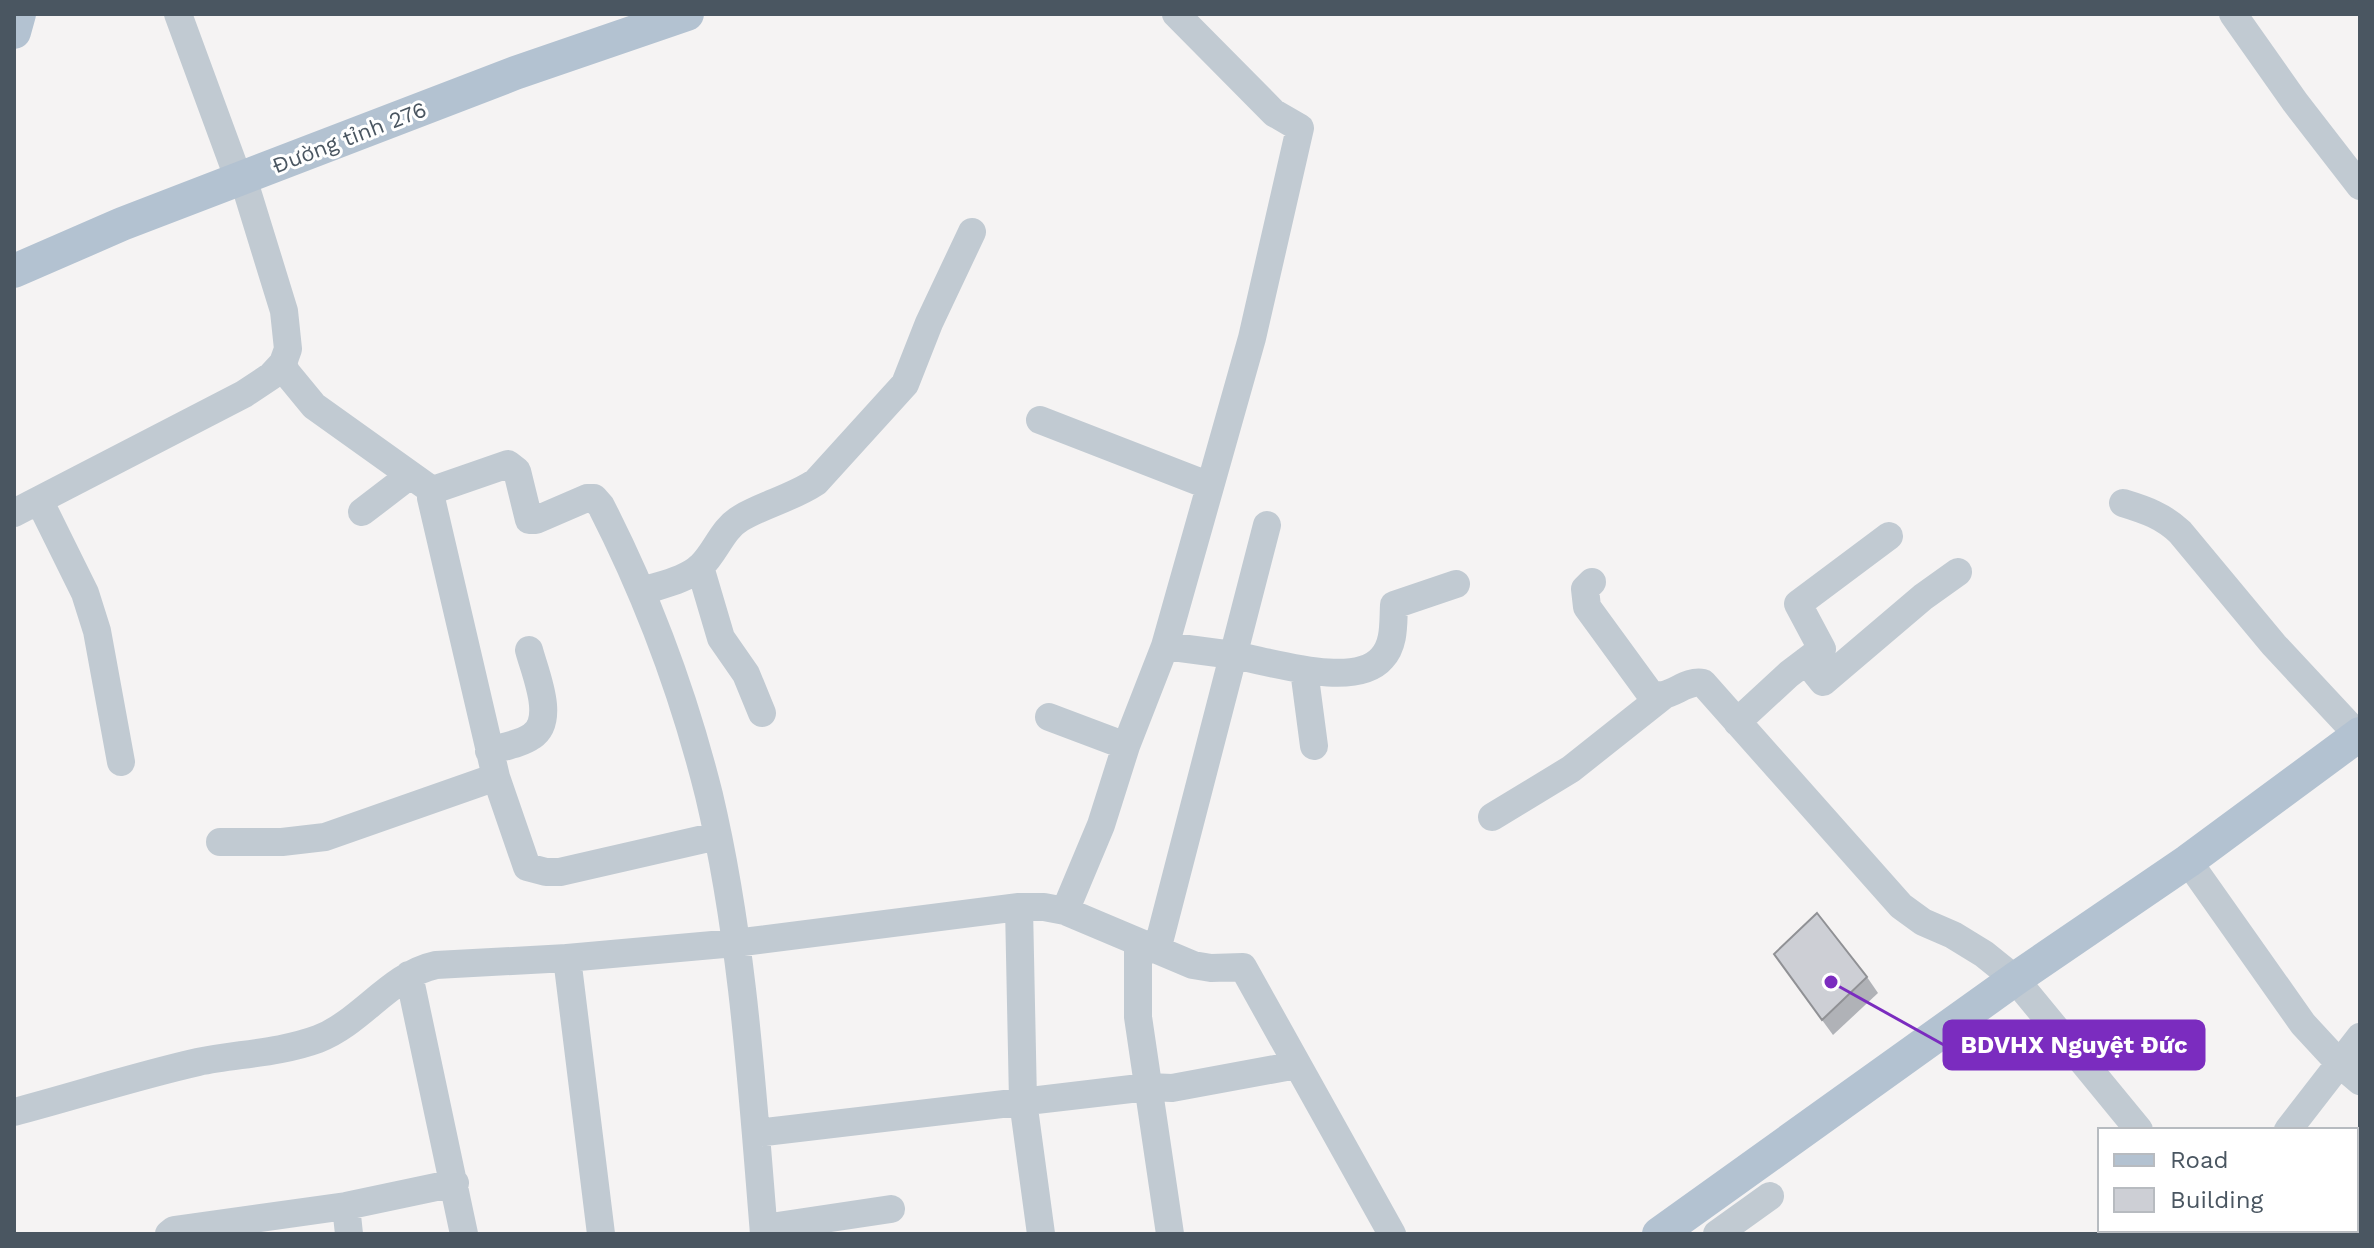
<svg xmlns="http://www.w3.org/2000/svg" width="2374" height="1248" font-family="'Work Sans',sans-serif">
<style>
.lines{fill:none;stroke-linecap:round;stroke-linejoin:round}
.minor{stroke:#c1cad2;stroke-width:28}
.major{stroke:#b3c2d1;stroke-width:34}
.wall{fill:#b0b2b7}
.building{fill:#cdcfd5;stroke:#909195;stroke-width:2}
.labels{text-anchor:middle;stroke-width:6;stroke-linejoin:round;paint-order:stroke}
.street-label{font-size:22px;fill:#4a5661;stroke:#fff}
.leader{fill:none;stroke:#7b2cbf;stroke-width:3}
.callout-dot{fill:#7b2cbf;stroke:#fff;stroke-width:3}
.callout{fill:#7b2cbf;stroke:#7b2cbf;stroke-width:3}
.callout-label{font-size:24px;text-anchor:middle;font-weight:bold;fill:#fff}
</style>
<rect width="100%" height="100%" fill="#f5f3f3"/>
<g class="lines">
<!-- minor -->
<path class="minor" d="M 178,14 L 239,180
M 2233,14 L 2295,102 L 2360,186
M 243,178 L 284,311 L 288,349 L 283,363 L 286,372 L 314,406 L 433,491
M 1040,420 L 1210,486
M 39,500 L 85,593 L 97,631 L 121,762
M 2123,503 C 2146,510 2163,516 2180,532 L 2274,645 L 2358,735
M 362,512 L 409,476
M 14,513 L 244,394 L 271,376 L 283,363
M 700,567 L 721,638 L 746,674 L 762,713
M 1592,582 L 1585,589 L 1587,607 L 1649,692 C 1667,704 1683,679 1703,683 L 1901,906 L 1923,922 L 1953,935 L 1984,954 L 2015,979 L 2139,1130
M 643,591 C 660,585 687,580 701,566 C 716,552 722,529 741,518 C 765,504 792,498 816,482 L 905,384 L 929,323 L 972,232
M 1165,646 C 1188,649 1210,652 1233,655 C 1269,661 1355,690 1382,658 C 1395,644 1393,623 1394,605 L 1456,584
M 1806,661 L 1823,682 L 1923,597 L 1958,572
M 1304,670 L 1314,746
M 1049,717 L 1126,746
M 1737,722 L 1789,674 L 1822,649 L 1798,604 L 1889,536
M 489,751 C 502,747 521,744 532,736 C 556,720 535,673 529,650
M 1492,817 L 1571,769 L 1663,696
M 717,836 L 560,872 L 546,872 L 527,867 L 496,777 L 431,498 L 436,489 L 508,464 L 517,471 L 529,520 L 536,520 L 587,498 L 594,498 L 601,506 C 648,598 684,695 709,795 C 743,939 752,1088 764,1234
M 220,842 L 282,842 L 325,837 L 496,777
M 2188,861 L 2303,1024 L 2340,1064 L 2360,1081
M 1019,907 L 1023,1101 L 1041,1234
M 1065,911 L 1101,825 L 1126,746 L 1165,646 L 1252,338 L 1300,128 L 1274,113 L 1176,14
M 1138,942 L 1138,1017 L 1170,1234
M 1157,950 L 1267,525
M 567,958 L 601,1234
M 409,975 L 464,1234
M 14,1112 C 75,1096 136,1076 198,1062 C 237,1054 280,1053 318,1039 C 362,1022 390,975 436,965 L 567,958 L 735,943 L 1019,907 L 1044,907 L 1065,911 L 1193,965 L 1211,968 L 1243,967 L 1392,1234
M 2288,1130 L 2360,1037
M 756,1133 L 1148,1087 L 1172,1088 L 1297,1065
M 346,1206 L 349,1234
M 764,1228 L 891,1209
M 169,1234 L 174,1230 L 346,1206 L 455,1183
M 1717,1234 L 1770,1196
M 2127,1234 L 2133,1230"/>
<!-- major -->
<path class="major" d="M 14,32 L 19,14
M 14,271 L 122,224 L 515,73 L 687,14
M 1659,1234 L 2015,979 L 2188,861 L 2360,734"/>
</g>
<!-- wall -->
<path class="wall" d="M 1774,954 L 1867,977 L 1878,993 L 1833,1035 Z"/>
<!-- building -->
<path class="building" d="M 1817,913 L 1867,977 L 1822,1020 L 1774,954 Z"/>
<g class="labels">
<!-- street labels -->
<g class="street-label">
<text transform="translate(349 137) rotate(-21)" y="8">Đường tỉnh 276</text>
</g>
</g>
<!-- callouts -->
<path class="leader" d="M1831 982L1944 1045"/>
<circle class="callout-dot" cx="1831" cy="982" r="8"/>
<rect class="callout" x="1944" y="1021" width="260" height="48" rx="8"/>
<g class="callout-label">
<text x="2074" y="1053">BDVHX Nguyệt Đức</text>
</g>
<!-- border -->
<rect width="2374" height="1248" fill="none" stroke="#4a5661" stroke-width="32"/>
<!-- legend -->
<rect x="2098" y="1128" width="260" height="104" fill="#ffffff" stroke="#b7bbc0" stroke-width="2"/>
<rect x="2114" y="1154" width="40" height="12" fill="#b3c2d1" stroke="#b7bbc0" stroke-width="2"/>
<text x="2170" y="1168" font-size="24" fill="#4a5661">Road</text>
<rect x="2114" y="1188" width="40" height="24" fill="#cdcfd5" stroke="#b7bbc0" stroke-width="2"/>
<text x="2170" y="1208" font-size="24" fill="#4a5661">Building</text>
</svg>
